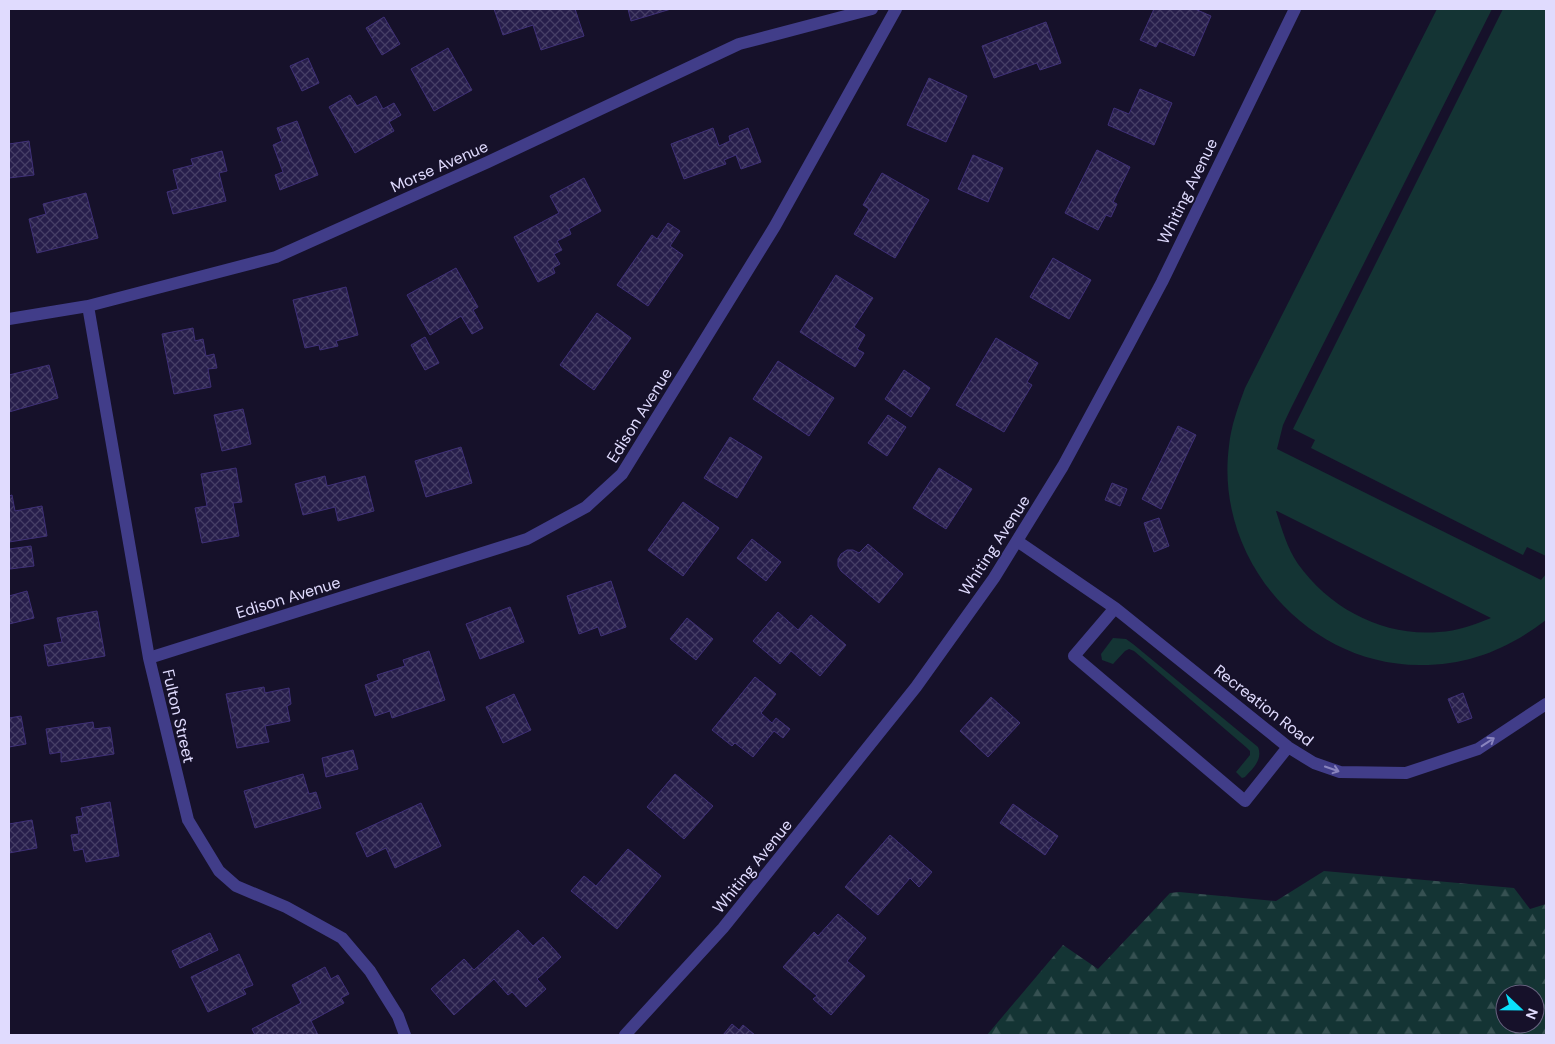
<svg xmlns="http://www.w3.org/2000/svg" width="1555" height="1044" font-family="'DM Sans',sans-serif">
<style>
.grass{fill:#143434;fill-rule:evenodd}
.forest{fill:url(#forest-firs);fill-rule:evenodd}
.building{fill:url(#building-cross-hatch);stroke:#3f3077}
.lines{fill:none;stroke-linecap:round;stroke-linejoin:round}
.minor{stroke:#413d89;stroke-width:12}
.oneway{stroke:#8984be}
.labels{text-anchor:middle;stroke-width:4;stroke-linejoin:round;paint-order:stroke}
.street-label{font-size:16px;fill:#e0dbfe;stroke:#16112a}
</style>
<defs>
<pattern id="forest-firs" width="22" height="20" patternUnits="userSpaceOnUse" patternTransform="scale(1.25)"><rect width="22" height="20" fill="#143434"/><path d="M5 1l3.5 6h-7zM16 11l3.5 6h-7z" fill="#365152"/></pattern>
<pattern id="building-cross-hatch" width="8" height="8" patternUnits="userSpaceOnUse" patternTransform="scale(1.25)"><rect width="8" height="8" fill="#271e4b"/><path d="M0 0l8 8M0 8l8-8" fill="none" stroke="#463e66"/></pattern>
</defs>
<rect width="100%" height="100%" fill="#16112a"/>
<!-- grass -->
<path class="grass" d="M 1437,9 L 1492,9 L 1291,408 L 1283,425 L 1277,449 L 1541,580 L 1546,574 L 1546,620 C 1508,649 1469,665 1421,665 C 1307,666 1214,559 1229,446 C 1231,426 1238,407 1245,388 ZM 1276,511 L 1277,511 L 1491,618 C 1474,625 1457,631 1439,632 C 1384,637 1330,609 1298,564 C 1287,548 1282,529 1276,511 Z
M 1503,9 L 1546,9 L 1546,556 L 1527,547 L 1523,555 L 1311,448 L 1315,440 L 1293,429 Z
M 1113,638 L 1126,639 L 1133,644 L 1258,747 C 1263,760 1253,768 1245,777 L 1242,778 L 1236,772 L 1250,755 L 1250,751 L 1247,748 L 1134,651 L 1129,649 L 1125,651 L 1113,664 L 1102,660 L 1101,654 Z"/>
<!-- forest -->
<path class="forest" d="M 1324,871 L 1514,888 L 1530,909 L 1546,904 L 1546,1035 L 987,1035 L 1063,945 L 1098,969 L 1170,893 L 1179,892 L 1276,901 ZM 1505,994 L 1535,994 L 1535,1024 L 1505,1024 Z"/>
<!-- building -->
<path class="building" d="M 494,9 L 575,9 L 584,36 L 541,50 L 533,25 L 503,35 Z
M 628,9 L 671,9 L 631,21 Z
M 1154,9 L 1195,9 L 1211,16 L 1194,56 L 1159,41 L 1156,47 L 1140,40 Z
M 384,17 L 400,44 L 382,55 L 366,28 Z
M 1046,22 L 1061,63 L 1040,70 L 1037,63 L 994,78 L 982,46 Z
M 448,48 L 472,90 L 434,111 L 411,69 Z
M 308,58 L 319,83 L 302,91 L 290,66 Z
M 929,78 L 967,96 L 946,142 L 907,125 Z
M 1140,89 L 1172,103 L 1154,145 L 1108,125 L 1114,108 L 1129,114 Z
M 350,95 L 357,106 L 376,96 L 383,109 L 394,103 L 401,115 L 389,122 L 394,131 L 355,153 L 329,107 Z
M 297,121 L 318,175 L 280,190 L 275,175 L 283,172 L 273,145 L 282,141 L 277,128 Z
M 713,128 L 719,146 L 730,141 L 729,136 L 748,128 L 761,162 L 741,169 L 736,155 L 724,160 L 726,164 L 684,179 L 671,144 Z
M 29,141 L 34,175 L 9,178 L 9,144 Z
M 1097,150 L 1130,167 L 1113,202 L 1117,204 L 1111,217 L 1106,215 L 1098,230 L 1065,213 Z
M 222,151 L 227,171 L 219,173 L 226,201 L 173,214 L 167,192 L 178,189 L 173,170 L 193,165 L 191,159 Z
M 973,155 L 1003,168 L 988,202 L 958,189 Z
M 882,173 L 929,200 L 895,258 L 854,234 L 869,209 L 863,205 Z
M 584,178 L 601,211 L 569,229 L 571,234 L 557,241 L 562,250 L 554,254 L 560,264 L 553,268 L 555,273 L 538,282 L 514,237 L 559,213 L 550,196 Z
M 86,193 L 98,238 L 37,253 L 29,219 L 46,214 L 43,204 Z
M 668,223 L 680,231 L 670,246 L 683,255 L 648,306 L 617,285 L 652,235 L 657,239 Z
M 1053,258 L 1091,280 L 1069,319 L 1030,297 Z
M 456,268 L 478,307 L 473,310 L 483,328 L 472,334 L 461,316 L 430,335 L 407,295 Z
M 836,275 L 873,298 L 854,327 L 865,335 L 857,349 L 864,353 L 855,367 L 800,332 Z
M 346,287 L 358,335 L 336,341 L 338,346 L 320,350 L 319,345 L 305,348 L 293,300 Z
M 597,313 L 631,338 L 594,390 L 560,365 Z
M 193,328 L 195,341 L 203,339 L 206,356 L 214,354 L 217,368 L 208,369 L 211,387 L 174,394 L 162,334 Z
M 425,337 L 439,363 L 425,370 L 411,345 Z
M 996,338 L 1038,363 L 1027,382 L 1032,385 L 1004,432 L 956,405 Z
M 778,361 L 834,398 L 809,436 L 753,399 Z
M 49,365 L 58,398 L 9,412 L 9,375 Z
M 904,370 L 930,388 L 911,417 L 885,399 Z
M 243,409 L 251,444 L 222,451 L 214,415 Z
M 888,415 L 906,427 L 887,456 L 868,443 Z
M 1178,426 L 1196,435 L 1161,509 L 1142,499 Z
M 730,437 L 762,457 L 737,498 L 704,478 Z
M 461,447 L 472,483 L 426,497 L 415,461 Z
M 236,468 L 242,502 L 233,503 L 239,536 L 202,543 L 195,508 L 207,506 L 201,474 Z
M 939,468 L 972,489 L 946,529 L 913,508 Z
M 325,476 L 327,486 L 365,476 L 374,511 L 338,521 L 335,507 L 303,515 L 295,484 Z
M 1112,483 L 1127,489 L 1120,506 L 1105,500 Z
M 12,495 L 15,511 L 42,506 L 47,536 L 9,542 L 9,496 Z
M 683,502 L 719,528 L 683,576 L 648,550 Z
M 1159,518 L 1169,546 L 1154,552 L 1144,523 Z
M 752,539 L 781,562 L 766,581 L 737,558 Z
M 868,544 L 903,574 L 879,603 L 841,571 L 838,566 L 838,559 L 841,554 L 847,550 L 853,550 L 859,553 Z
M 31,546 L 34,566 L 10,569 L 9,549 Z
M 611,581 L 626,627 L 601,636 L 598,627 L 579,634 L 567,596 Z
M 27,591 L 34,618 L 9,624 L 9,596 Z
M 510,607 L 524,642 L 480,659 L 466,624 Z
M 97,611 L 105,656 L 48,666 L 44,645 L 62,642 L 57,618 Z
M 778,612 L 798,630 L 811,615 L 846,645 L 820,676 L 791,651 L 780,664 L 753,641 Z
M 687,618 L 713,639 L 696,660 L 670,639 Z
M 429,651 L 445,700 L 392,718 L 390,711 L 375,716 L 365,685 L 379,680 L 377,675 L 405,666 L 403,660 Z
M 755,677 L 776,694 L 761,713 L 772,723 L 776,718 L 790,729 L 783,738 L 774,731 L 753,757 L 735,743 L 732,746 L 712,730 Z
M 264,687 L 265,693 L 289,688 L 291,704 L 287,706 L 290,721 L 265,726 L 269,742 L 237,748 L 226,694 Z
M 1463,693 L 1472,718 L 1458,723 L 1448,699 Z
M 514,694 L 531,730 L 503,743 L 486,707 Z
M 991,697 L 1020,723 L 988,757 L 960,731 Z
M 21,716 L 26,744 L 9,747 L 9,718 Z
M 93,722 L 94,729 L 110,727 L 114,754 L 61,762 L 61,752 L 50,754 L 46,729 Z
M 353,750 L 358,769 L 326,777 L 322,758 Z
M 303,774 L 309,794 L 316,792 L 321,808 L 255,828 L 244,791 Z
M 675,774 L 713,806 L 684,839 L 647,807 Z
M 110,802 L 119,856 L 86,862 L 83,849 L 74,851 L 71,835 L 79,834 L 76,817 L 83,816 L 81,808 Z
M 421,803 L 441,846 L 395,868 L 386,848 L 367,857 L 356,833 Z
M 1013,804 L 1058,836 L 1045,855 L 1000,823 Z
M 32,820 L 37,848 L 9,853 L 9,824 Z
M 890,835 L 932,872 L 919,887 L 910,878 L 878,915 L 845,887 Z
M 628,849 L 661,876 L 617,929 L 571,891 L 584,876 L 596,886 Z
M 838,914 L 866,938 L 847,961 L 865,976 L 831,1015 L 813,999 L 817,996 L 783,967 L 814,932 L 818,936 Z
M 518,930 L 533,946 L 543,937 L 561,957 L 537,979 L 546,989 L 526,1007 L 512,992 L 508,995 L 494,979 L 454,1015 L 431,989 L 464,959 L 474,970 Z
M 210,933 L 218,950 L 180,968 L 172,951 Z
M 239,954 L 253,985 L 243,989 L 246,994 L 208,1012 L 191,977 Z
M 325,967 L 331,979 L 338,975 L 349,994 L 341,998 L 344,1003 L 311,1021 L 318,1035 L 255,1035 L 252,1029 L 301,1003 L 292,985 Z
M 732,1024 L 739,1030 L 743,1025 L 755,1035 L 723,1035 Z"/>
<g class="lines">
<!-- minor -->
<path class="minor" d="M 88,306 L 149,658 L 188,820 L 219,871 L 236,886 L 286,907 L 342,938 L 370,971 L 398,1016 L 405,1035
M 9,319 L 88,306 L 276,257 L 488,162 L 739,44 L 872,9
M 1017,541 L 1115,608 L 1288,747 L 1314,763 L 1340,772 L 1406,773 L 1478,749 L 1546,704
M 1115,608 L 1074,656 L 1245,801 L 1288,747
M 149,658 L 527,539 L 586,507 L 622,474 L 775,226 L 896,9
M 625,1035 L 723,928 L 916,687 L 994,578 L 1063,466 L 1129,344 L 1162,282 L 1295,9"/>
</g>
<!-- one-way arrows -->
<defs><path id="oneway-shaft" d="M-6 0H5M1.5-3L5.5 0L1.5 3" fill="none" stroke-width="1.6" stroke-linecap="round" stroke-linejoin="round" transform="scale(1.25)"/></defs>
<g class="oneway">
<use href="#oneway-shaft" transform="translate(1488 742) rotate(-33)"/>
<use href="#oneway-shaft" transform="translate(1332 769) rotate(19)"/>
</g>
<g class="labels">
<!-- street labels -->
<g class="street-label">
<text transform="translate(439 166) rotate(-24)" y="6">Morse Avenue</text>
<text transform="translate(1187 191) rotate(-64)" y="6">Whiting Avenue</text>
<text transform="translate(639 415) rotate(-58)" y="6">Edison Avenue</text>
<text transform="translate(994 545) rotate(-57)" y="6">Whiting Avenue</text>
<text transform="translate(288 597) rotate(-17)" y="6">Edison Avenue</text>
<text transform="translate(1264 705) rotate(38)" y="6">Recreation Road</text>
<text transform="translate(179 716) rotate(77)" y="6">Fulton Street</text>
<text transform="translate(752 866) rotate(-51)" y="6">Whiting Avenue</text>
</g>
</g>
<!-- border -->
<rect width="1555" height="1044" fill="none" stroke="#e0dbfe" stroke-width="20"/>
<!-- north arrow -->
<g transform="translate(1520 1009) rotate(112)"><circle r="24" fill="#16112a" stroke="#67627f"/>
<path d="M0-4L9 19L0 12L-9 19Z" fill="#0ae1fc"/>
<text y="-8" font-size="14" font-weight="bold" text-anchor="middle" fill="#e0dbfe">N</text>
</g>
</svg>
